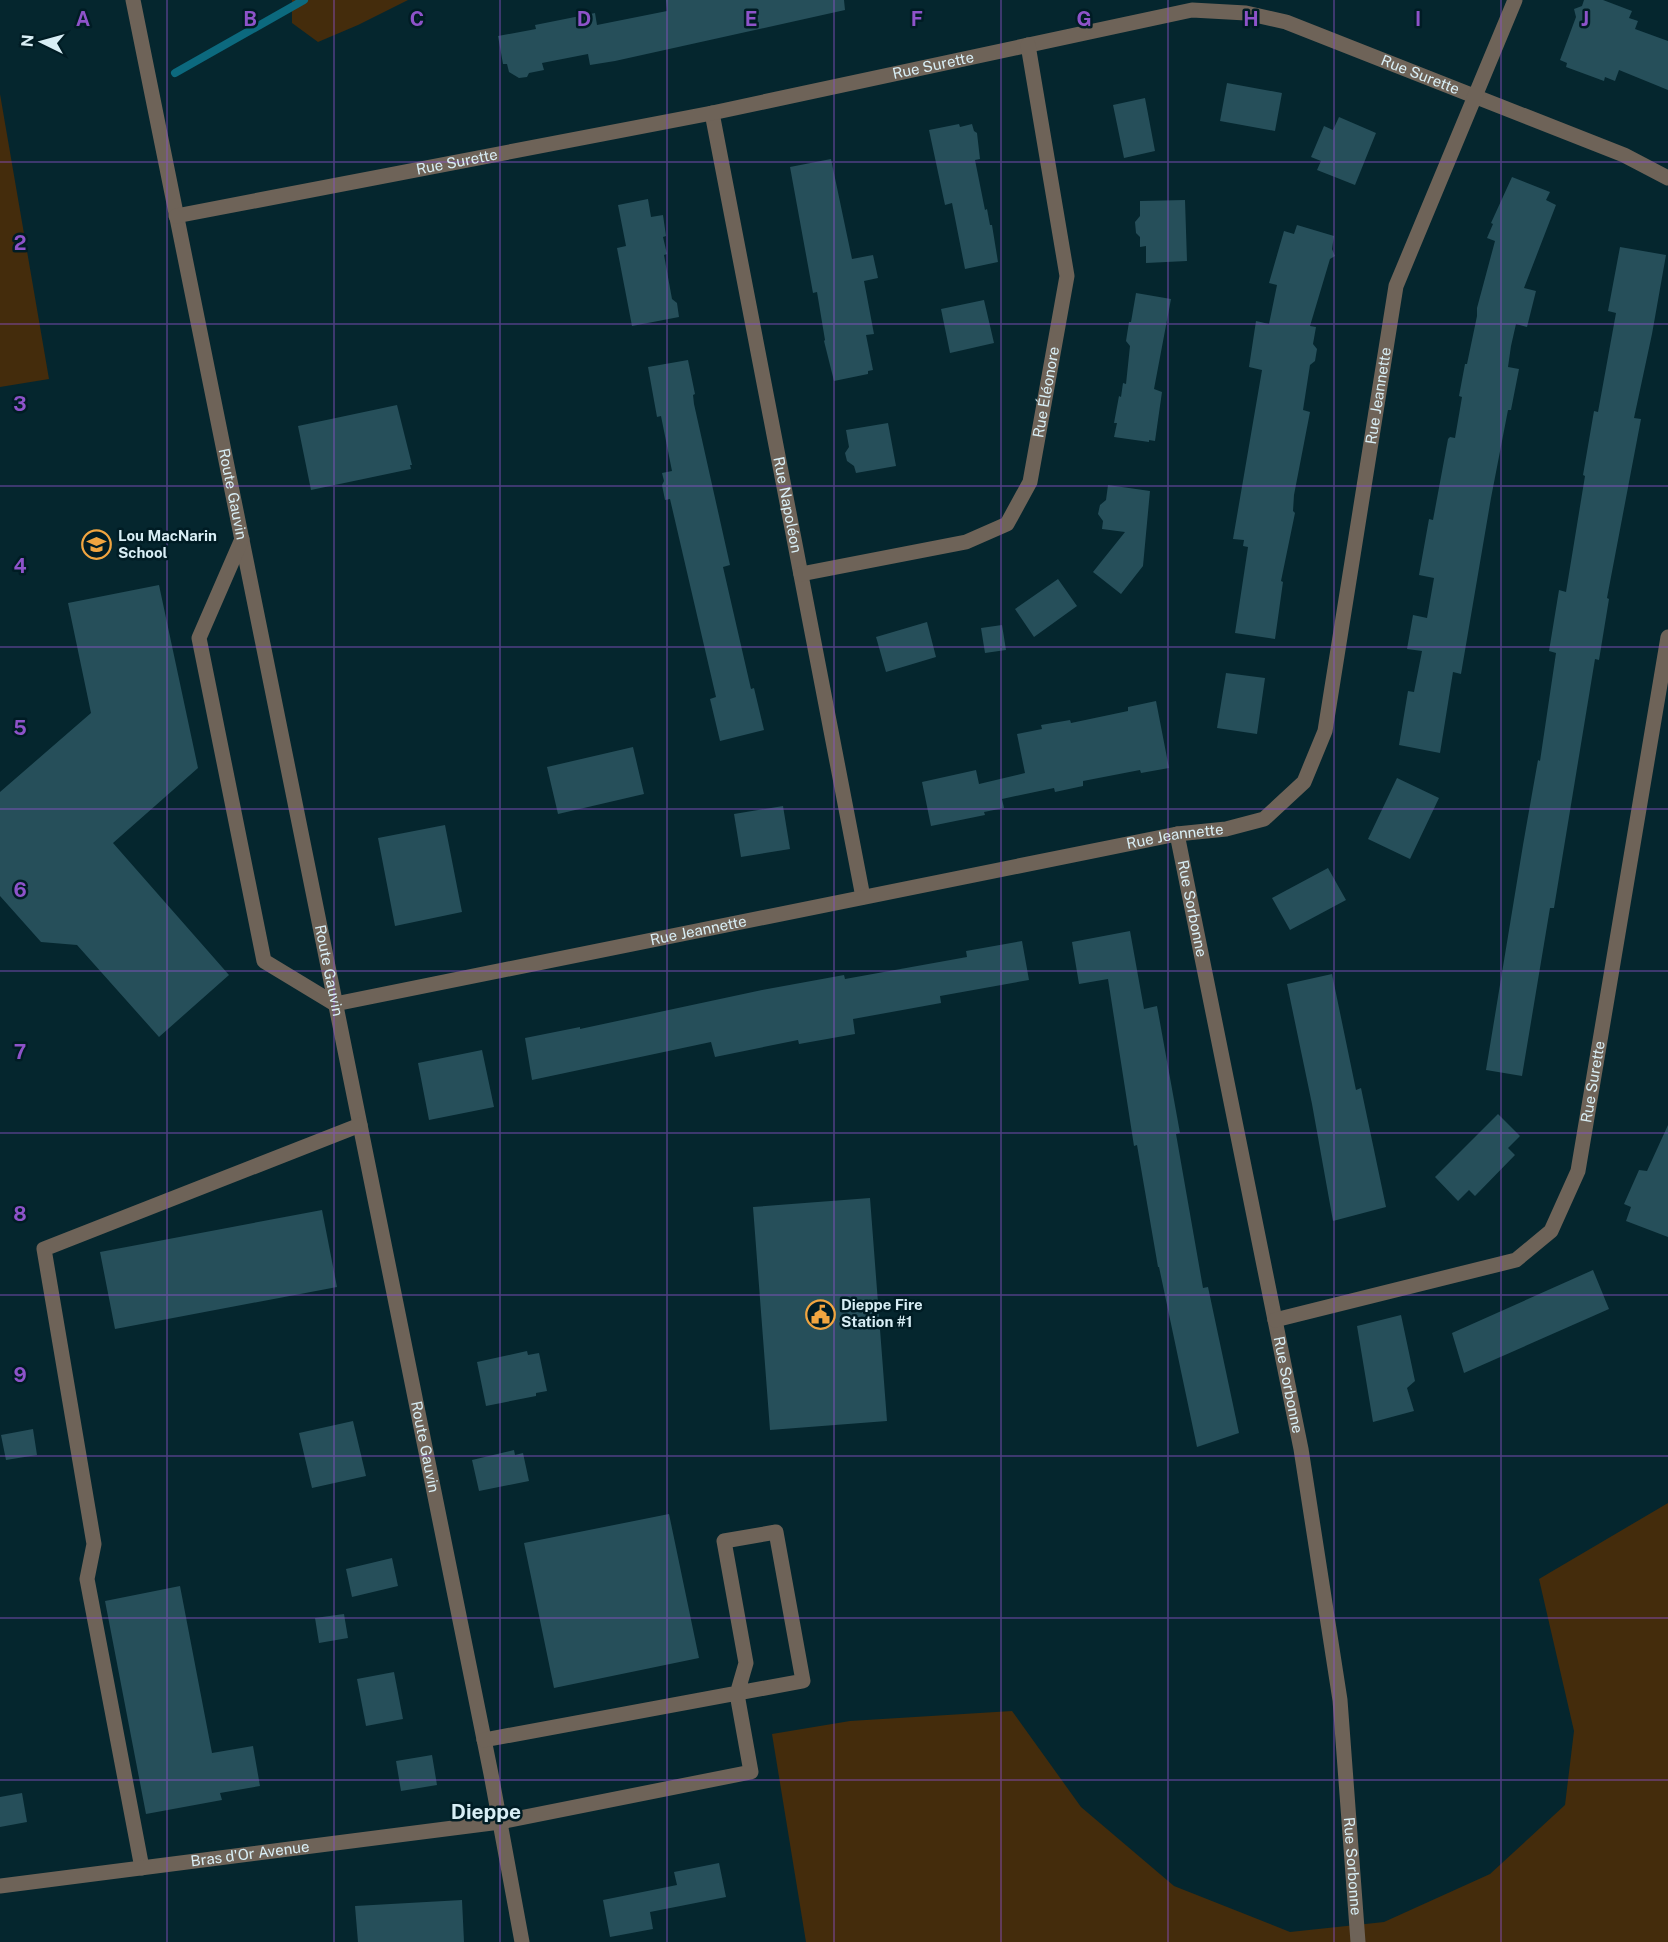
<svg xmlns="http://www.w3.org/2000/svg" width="1668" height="1942" font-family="'Public Sans',sans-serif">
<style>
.green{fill:#442c0c}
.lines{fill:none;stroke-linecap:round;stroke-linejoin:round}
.stream{stroke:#0c697e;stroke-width:8}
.building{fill:#264f5a}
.minor{stroke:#6e6358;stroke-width:15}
.grid{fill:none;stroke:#8e53ca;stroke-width:1.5;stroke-opacity:0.55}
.labels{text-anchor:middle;stroke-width:5;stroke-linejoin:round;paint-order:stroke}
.street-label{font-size:15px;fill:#d8eef5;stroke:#001c24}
.poi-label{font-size:15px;font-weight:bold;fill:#d8eef5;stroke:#001c24;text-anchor:start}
.district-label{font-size:21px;font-weight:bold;fill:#d8eef5;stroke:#001c24}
.grid-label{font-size:20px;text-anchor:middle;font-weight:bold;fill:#8e53ca;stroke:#001c24;stroke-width:5;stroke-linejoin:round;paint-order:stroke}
</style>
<rect width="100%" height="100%" fill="#05262e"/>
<!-- green -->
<path class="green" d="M 292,0 L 408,0 L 358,25 L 318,42 L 292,23 Z
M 0,94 L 49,379 L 0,387 Z
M 1668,1503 L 1668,1942 L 806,1942 L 772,1734 L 850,1721 L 1012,1711 L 1081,1807 L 1174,1886 L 1290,1932 L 1384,1922 L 1490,1874 L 1565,1805 L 1574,1731 L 1539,1579 Z"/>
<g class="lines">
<!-- stream -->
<path class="stream" d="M 175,73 L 304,0"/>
</g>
<!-- building -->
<path class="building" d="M 666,0 L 844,0 L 845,10 L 615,61 L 590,65 L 588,54 L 542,63 L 544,70 L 529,73 L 527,77 L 519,78 L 509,72 L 507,64 L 503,64 L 498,36 L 536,29 L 535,25 L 595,13 L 597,25 L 667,11 Z
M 1584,0 L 1603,0 L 1632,11 L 1629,18 L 1638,21 L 1635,29 L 1668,41 L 1668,90 L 1619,70 L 1615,81 L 1605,77 L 1604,81 L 1566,67 L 1567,63 L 1560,60 L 1576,17 L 1574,9 L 1582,6 Z
M 1227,83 L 1282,93 L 1275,131 L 1220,121 Z
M 1145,98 L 1155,151 L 1124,158 L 1113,105 Z
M 1339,117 L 1376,133 L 1355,185 L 1317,170 L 1321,161 L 1311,157 L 1324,126 L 1333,130 Z
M 959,124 L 960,127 L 972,124 L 974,131 L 977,133 L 980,159 L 975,160 L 985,210 L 987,209 L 990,225 L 992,225 L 998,262 L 965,269 L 952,203 L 945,205 L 929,130 Z
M 831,159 L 852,259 L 873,255 L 878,278 L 864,281 L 874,334 L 866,335 L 873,370 L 868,371 L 868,374 L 834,381 L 824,341 L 825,340 L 817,292 L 813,293 L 790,167 Z
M 1512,177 L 1550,192 L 1546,200 L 1556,205 L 1524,288 L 1536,291 L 1527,327 L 1516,324 L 1511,346 L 1508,367 L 1519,369 L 1511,410 L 1508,410 L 1491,498 L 1461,674 L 1453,672 L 1440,753 L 1399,745 L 1408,691 L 1414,692 L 1422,651 L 1407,649 L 1413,615 L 1427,618 L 1434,578 L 1419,575 L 1429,519 L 1433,520 L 1448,439 L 1450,437 L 1455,438 L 1462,397 L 1459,396 L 1465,364 L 1467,364 L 1477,316 L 1477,308 L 1495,241 L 1487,238 L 1493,224 L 1491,223 Z
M 648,199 L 651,217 L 663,215 L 666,236 L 663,237 L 667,254 L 664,255 L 672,299 L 677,303 L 679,317 L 632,326 L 617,248 L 626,246 L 618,205 Z
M 1185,200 L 1187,261 L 1146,263 L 1146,246 L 1140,247 L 1140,237 L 1136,233 L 1135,222 L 1140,216 L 1140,201 Z
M 1297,225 L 1334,236 L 1332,249 L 1335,256 L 1330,259 L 1310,326 L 1316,327 L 1313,344 L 1317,349 L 1315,361 L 1310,365 L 1303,410 L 1310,412 L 1294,495 L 1293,511 L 1295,513 L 1281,581 L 1283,582 L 1275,639 L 1235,633 L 1248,547 L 1243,546 L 1244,540 L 1233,539 L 1262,370 L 1249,367 L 1256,321 L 1269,324 L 1277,285 L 1269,283 L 1284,231 L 1294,234 Z
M 1620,247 L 1666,255 L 1652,334 L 1634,418 L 1641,419 L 1607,598 L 1609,599 L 1599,660 L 1595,659 L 1554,908 L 1550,908 L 1522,1076 L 1486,1070 L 1523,845 L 1538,760 L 1540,761 L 1556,653 L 1549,651 L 1559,590 L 1566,592 L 1585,476 L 1583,475 L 1594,411 L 1598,412 L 1616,313 L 1608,311 Z
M 1136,293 L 1171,299 L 1154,389 L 1162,392 L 1155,441 L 1149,440 L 1149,442 L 1114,437 L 1117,423 L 1114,423 L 1119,396 L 1121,397 L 1123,383 L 1126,384 L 1130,346 L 1126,341 L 1129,322 L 1131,322 Z
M 984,300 L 994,343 L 950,353 L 941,309 Z
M 688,360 L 695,394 L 693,395 L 694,404 L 730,565 L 723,567 L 751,689 L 754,688 L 764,730 L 720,741 L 710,699 L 716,697 L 670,499 L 665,500 L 662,485 L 664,481 L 662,473 L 672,471 L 661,416 L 657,417 L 648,367 Z
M 397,405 L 412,465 L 410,465 L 411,469 L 311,490 L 298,426 Z
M 888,423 L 896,466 L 856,473 L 854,466 L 847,461 L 845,453 L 849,447 L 846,430 Z
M 1108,485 L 1150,491 L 1143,566 L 1121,594 L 1093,572 L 1125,532 L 1102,529 L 1103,521 L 1098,514 L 1100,505 L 1106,500 Z
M 1058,579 L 1077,606 L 1034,637 L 1015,609 Z
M 159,585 L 198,768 L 113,843 L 229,975 L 159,1037 L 77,945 L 41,942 L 0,896 L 0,792 L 91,713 L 68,603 Z
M 927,622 L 936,657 L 886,672 L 876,637 Z
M 1002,625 L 1006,650 L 985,653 L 981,628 Z
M 1226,673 L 1265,678 L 1257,734 L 1217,728 Z
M 1156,701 L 1169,768 L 1141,773 L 1140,770 L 1083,781 L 1083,786 L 1055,792 L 1054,788 L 1002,799 L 1004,808 L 984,812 L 985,815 L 931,826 L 922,782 L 976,770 L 979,784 L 1025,773 L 1017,734 L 1042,729 L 1041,725 L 1070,720 L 1071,723 L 1128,711 L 1128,707 Z
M 633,747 L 644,794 L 558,814 L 547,767 Z
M 1397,778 L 1439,798 L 1410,859 L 1368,839 Z
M 783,806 L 790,849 L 741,857 L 734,814 Z
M 445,825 L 462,912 L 395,926 L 378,838 Z
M 1328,868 L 1346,900 L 1290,930 L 1272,898 Z
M 1130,931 L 1144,1009 L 1157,1006 L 1180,1133 L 1176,1134 L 1203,1288 L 1208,1287 L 1239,1433 L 1197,1447 L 1159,1267 L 1158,1267 L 1137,1145 L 1134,1146 L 1108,979 L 1079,984 L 1072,942 Z
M 1022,941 L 1029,980 L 940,996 L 941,1003 L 853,1019 L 855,1034 L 799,1044 L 798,1040 L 715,1057 L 711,1042 L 532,1080 L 525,1038 L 580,1027 L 580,1029 L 762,990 L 844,975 L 845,979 L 967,957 L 966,951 Z
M 1332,974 L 1356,1090 L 1361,1088 L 1386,1207 L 1333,1221 L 1312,1104 L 1287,984 Z
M 482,1050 L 494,1107 L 429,1120 L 418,1063 Z
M 1498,1114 L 1520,1136 L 1508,1148 L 1515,1155 L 1475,1196 L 1469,1190 L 1458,1201 L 1435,1177 Z
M 1668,1125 L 1668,1237 L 1626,1221 L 1631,1207 L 1624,1204 L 1639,1170 L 1647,1171 Z
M 870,1198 L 887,1421 L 770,1430 L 753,1207 Z
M 322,1210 L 337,1287 L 115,1329 L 100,1252 Z
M 1593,1270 L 1609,1309 L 1464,1373 L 1452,1333 Z
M 1401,1315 L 1415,1381 L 1407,1388 L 1414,1411 L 1373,1422 L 1357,1326 Z
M 527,1351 L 528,1355 L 539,1353 L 547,1391 L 536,1393 L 536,1396 L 486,1406 L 477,1362 Z
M 353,1421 L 366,1476 L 312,1488 L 299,1433 Z
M 33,1429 L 37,1455 L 6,1460 L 1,1435 Z
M 514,1450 L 515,1455 L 523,1453 L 529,1481 L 479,1491 L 472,1460 Z
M 669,1514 L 699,1658 L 554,1688 L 524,1543 Z
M 392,1558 L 398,1586 L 352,1597 L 346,1569 Z
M 180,1586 L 212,1753 L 253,1746 L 260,1786 L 220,1793 L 222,1800 L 146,1814 L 105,1601 Z
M 344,1614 L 348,1638 L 319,1643 L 315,1618 Z
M 394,1672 L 403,1719 L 366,1726 L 357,1679 Z
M 432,1755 L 437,1785 L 401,1791 L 396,1761 Z
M 22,1793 L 27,1822 L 0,1827 L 0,1797 Z
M 719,1863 L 726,1897 L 650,1912 L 653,1929 L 610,1937 L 603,1900 L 677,1885 L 674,1872 Z
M 462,1900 L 464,1942 L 358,1942 L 355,1906 Z"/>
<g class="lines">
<!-- minor -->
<g class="minor">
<path id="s1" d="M 133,0 L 491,1774 L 522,1942"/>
<path id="s2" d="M 712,113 L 863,897"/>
<path id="s3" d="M 176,216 L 712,113 L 1192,10 L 1246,13 L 1286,22 L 1624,155 L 1668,178"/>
<path id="s4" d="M 242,539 L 199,638 L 264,961 L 335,1004 L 1177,834 L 1226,829 L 1264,819 L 1304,782 L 1325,731 L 1396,286 L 1515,0"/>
<path id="s5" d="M 801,574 L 966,542 L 1007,524 L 1030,482 L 1067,276 L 1028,45"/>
<path id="s6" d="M 1177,834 L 1301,1449 L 1340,1700 L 1358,1942"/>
<path id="s7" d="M 1275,1320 L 1516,1260 L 1551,1231 L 1578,1171 L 1668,637"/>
<path d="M 142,1868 L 87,1579 L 94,1544 L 44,1249 L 360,1125"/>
<path id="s8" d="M 0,1886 L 500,1822 L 751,1772 L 737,1694 L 746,1663 L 724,1541 L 776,1532 L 803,1681 L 484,1740"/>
</g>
</g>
<!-- grid -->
<path class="grid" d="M 167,0 L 167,1942M 334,0 L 334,1942M 500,0 L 500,1942M 667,0 L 667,1942M 834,0 L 834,1942M 1001,0 L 1001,1942M 1168,0 L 1168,1942M 1334,0 L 1334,1942M 1501,0 L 1501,1942M 0,162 L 1668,162M 0,324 L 1668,324M 0,486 L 1668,486M 0,647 L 1668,647M 0,809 L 1668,809M 0,971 L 1668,971M 0,1133 L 1668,1133M 0,1295 L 1668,1295M 0,1456 L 1668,1456M 0,1618 L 1668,1618M 0,1780 L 1668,1780"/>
<!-- icons -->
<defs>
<symbol id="school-ring" viewBox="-11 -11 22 22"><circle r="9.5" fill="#001c24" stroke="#f1a540" stroke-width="1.5"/><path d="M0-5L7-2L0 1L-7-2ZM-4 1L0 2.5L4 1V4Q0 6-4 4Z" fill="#f1a540"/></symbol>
<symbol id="civic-ring" viewBox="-11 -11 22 22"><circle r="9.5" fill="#001c24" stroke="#f1a540" stroke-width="1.5"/><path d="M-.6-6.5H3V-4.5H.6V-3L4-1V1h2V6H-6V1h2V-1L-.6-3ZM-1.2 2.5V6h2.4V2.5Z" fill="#f1a540"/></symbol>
</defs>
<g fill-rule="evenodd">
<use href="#school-ring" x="80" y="528" width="33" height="33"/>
<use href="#civic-ring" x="804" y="1298" width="33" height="33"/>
</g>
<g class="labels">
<!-- street labels -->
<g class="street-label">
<text dy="5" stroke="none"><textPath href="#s3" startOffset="772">Rue Surette</textPath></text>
<text dy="5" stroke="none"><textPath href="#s3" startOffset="1276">Rue Surette</textPath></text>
<text dy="5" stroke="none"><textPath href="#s3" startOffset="286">Rue Surette</textPath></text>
<text dy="5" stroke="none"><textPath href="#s5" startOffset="352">Rue Éléonore</textPath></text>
<text dy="5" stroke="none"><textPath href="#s4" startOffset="1917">Rue Jeannette</textPath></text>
<text dy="5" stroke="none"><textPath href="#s1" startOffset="504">Route Gauvin</textPath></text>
<text dy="5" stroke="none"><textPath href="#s2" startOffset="399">Rue Napoléon</textPath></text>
<text dy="5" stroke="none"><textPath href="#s4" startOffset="1377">Rue Jeannette</textPath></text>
<text dy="5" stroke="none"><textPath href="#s6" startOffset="76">Rue Sorbonne</textPath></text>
<text dy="5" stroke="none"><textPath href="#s4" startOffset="891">Rue Jeannette</textPath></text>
<text dy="5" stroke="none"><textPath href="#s1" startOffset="990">Route Gauvin</textPath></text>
<text dy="5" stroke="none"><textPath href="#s7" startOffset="450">Rue Surette</textPath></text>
<text dy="5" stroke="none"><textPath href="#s6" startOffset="562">Rue Sorbonne</textPath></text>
<text dy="5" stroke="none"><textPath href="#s1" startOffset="1476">Route Gauvin</textPath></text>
<text dy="5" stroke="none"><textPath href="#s8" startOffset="252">Bras d'Or Avenue</textPath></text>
<text dy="5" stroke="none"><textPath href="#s6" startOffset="1048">Rue Sorbonne</textPath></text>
</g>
<!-- poi labels -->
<g class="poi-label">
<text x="118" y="541">Lou MacNarin<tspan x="118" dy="17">School</tspan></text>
<text x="841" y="1310">Dieppe Fire<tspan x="841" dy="17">Station #1</tspan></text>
</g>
<!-- district labels -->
<g class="district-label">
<text x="486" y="1819">Dieppe</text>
</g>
</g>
<g class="grid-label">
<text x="83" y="26">A</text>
<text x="250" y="26">B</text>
<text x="417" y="26">C</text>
<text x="584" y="26">D</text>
<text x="751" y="26">E</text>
<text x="917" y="26">F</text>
<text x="1084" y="26">G</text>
<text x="1251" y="26">H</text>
<text x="1418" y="26">I</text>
<text x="1585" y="26">J</text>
<text x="20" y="250">2</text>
<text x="20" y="411">3</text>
<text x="20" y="573">4</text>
<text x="20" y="735">5</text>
<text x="20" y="897">6</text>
<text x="20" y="1059">7</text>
<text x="20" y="1221">8</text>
<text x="20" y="1382">9</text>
</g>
<!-- north arrow -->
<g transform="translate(42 42) rotate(275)" stroke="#001c24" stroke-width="4.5" paint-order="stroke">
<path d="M0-4.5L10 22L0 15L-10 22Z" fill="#d8eef5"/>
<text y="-9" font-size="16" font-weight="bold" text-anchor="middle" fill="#d8eef5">N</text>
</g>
</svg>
